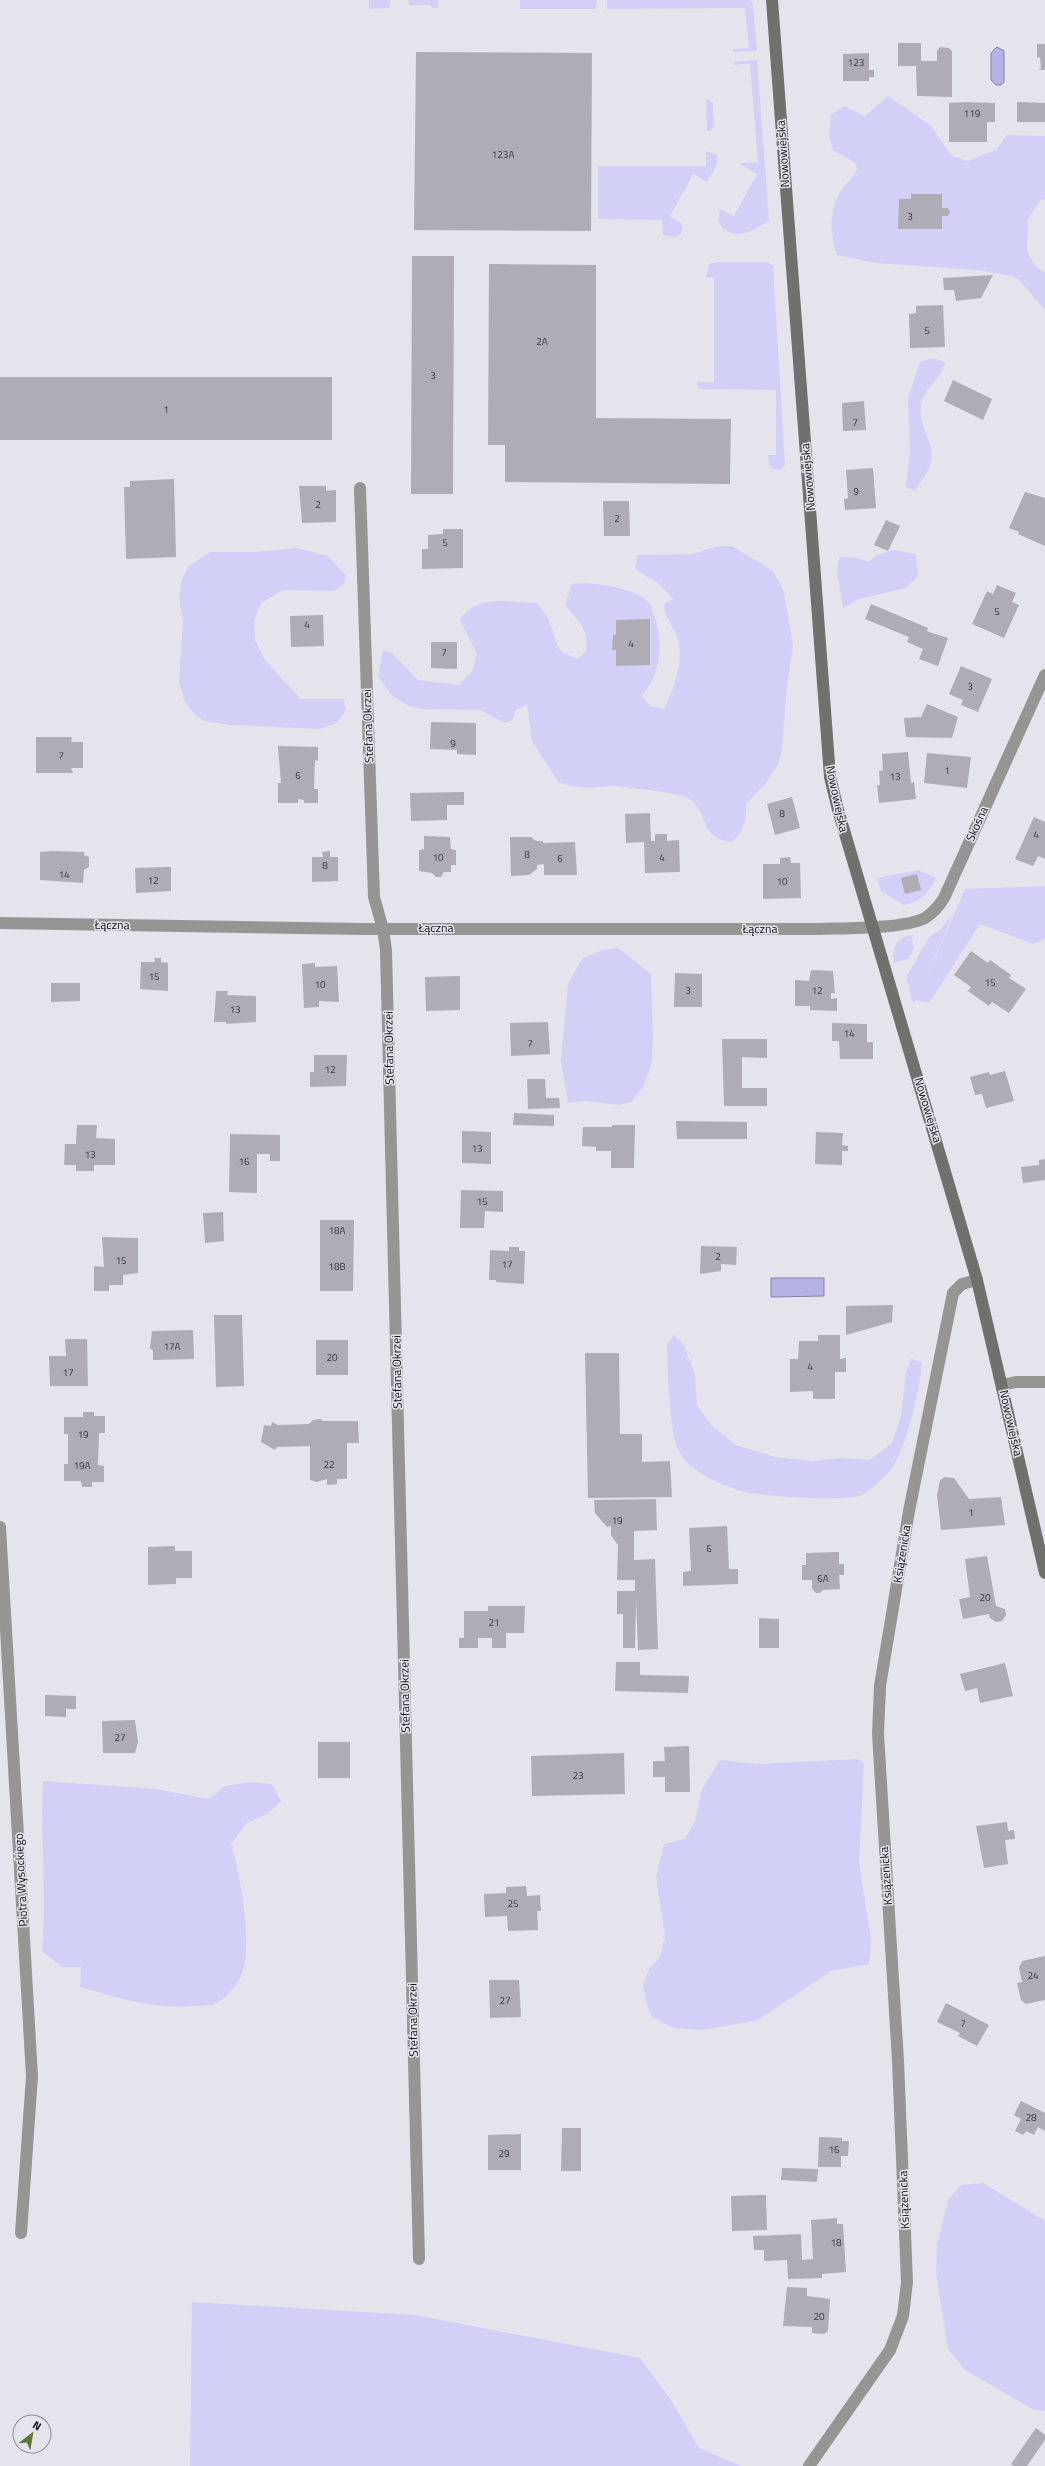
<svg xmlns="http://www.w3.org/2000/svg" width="1045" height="2466" font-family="'Titillium Web',sans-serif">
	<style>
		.green { fill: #d2d0f6 }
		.water { fill: #b6b2e7; stroke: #8481a7 }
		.building { fill: #aeadb6 }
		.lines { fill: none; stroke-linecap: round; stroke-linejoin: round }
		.street { stroke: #959693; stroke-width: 12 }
		.secondary { stroke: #6f716c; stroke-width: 12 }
		.labels { text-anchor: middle; stroke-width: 3; stroke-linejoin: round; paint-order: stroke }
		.number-label { font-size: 10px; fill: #38363c }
		.street-label { font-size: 12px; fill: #100f13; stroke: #e4e4ed }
	</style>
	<rect width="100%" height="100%" fill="#e4e4ed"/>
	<g class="green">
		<path d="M369,0H390L389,8L369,9Z"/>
		<path d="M409,0H438L439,8H432L431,5H409Z"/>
		<path d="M520,0H597L596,9H520Z"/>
		<path d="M607,0H750L753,4L757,51L733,52V49L749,48L745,8L607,9Z"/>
		<path d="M757,60L769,220C755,230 739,241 722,228L718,220L720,209L734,216L757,174L741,165V163L758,162L750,64L734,65V62Z"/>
		<path d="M888,96L930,125L952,156L968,161L996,150L1007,135L1045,136V199L1040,200L1028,220L1027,251L1035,266L1045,273V310L1020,281L1012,276L977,270L876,263L837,255C830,236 829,212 839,194C844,184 853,180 857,169L855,163L833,150L829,135L831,115L844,106L865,116Z"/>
		<path d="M706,99L713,103L714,127L710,131H707Z"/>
		<path d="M706,151L717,155C719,165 712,173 707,182L693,174L670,216L683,225L681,234L676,237L663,235L662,220L598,219V166H706Z"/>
		<path d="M717,262H768L773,266L785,466L780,470L773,469L769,465L768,455H776V390L701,389L698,387L697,382H714V278L706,277L709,264Z"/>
		<path d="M932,358L945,362C942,379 924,387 921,406C917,427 939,446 929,468C926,476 919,483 915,491L906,487L910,450L908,398L920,362Z"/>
		<path d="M718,546H732L773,571L784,592L793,646L787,685L782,749L778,764L766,783L746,804C747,819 744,831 732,842C698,839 710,812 688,798C681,793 625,787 613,786C602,786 590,789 579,787C572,787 566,784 559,783L532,741L527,704L516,710L512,720L505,723L480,710L424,709L409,706L392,696L378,676L383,650L392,653L418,680L459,685L472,671L477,654L460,620C476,594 509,602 537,603L548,618L558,647L562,652L577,659L586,651C589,629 579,622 565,605L572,584C588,581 640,588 650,604C652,607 653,614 655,618C664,647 660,672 642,696L650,706L664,709C673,692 683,664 679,644C677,628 665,622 664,604L673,599L658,583L635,569L638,555L693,554Z"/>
		<path d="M297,548L328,556L346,575L344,584L334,591L283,590L261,603L254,621L255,640L265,660L301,699H344L346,710L337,723L320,729L231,725L204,721L195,715L185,702L179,682L183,622L179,598L182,579L189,566L210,552H255Z"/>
		<path d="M894,550L916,554L918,576L906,588L859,599L843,608C842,590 833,572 840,557H854L869,562L877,555Z"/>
		<path d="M918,870L936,878C928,894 921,901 904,905L881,891L877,878Z"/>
		<path d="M1045,886V939L1033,944L980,924L929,1003L916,1000L913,1003L906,977L930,936L940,930L953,914L922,988L965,889Z"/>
		<path d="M911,935L914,949L908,959L894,963C892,948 895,939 911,935Z"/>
		<path d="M618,948L651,974L653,1042L651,1066L643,1087L631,1102L619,1105L586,1101L568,1103L561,1061L568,984L582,959L602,950Z"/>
		<path d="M674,1335L684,1345L695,1375L697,1405L712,1426L736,1445L775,1457L813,1461L840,1458L870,1460L892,1443L901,1416L906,1373L911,1359L922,1362C920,1388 909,1436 897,1459C891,1472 876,1486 864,1494C853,1503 756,1496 741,1491C722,1485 696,1474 683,1458C668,1440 668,1371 667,1345Z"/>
		<path d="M859,1759L864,1764L859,1861L871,1941L869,1964L831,1971L758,2020L703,2030L673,2028L652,2017L647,2006L643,1985L649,1969L660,1957L665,1937L656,1878L664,1844L685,1839L695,1821L702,1789L720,1760L756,1764Z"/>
		<path d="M43,1781L156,1789L209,1799L225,1786L252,1782L272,1784L281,1801L267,1814L247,1823L231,1844C240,1872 253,1945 242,1973C239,1984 225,2000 214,2004C209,2006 201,2006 196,2006C154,2010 119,1998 80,1987L81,1967H62L42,1951C47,1894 40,1838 43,1781Z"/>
		<path d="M983,2183L1045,2221V2411L1034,2410L965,2370L948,2349L936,2273L937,2244L948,2200L961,2185Z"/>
		<path d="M192,2302L415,2315L640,2358L671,2400L699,2448L741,2466H190Z"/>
	</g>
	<g class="water">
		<path d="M997,47L1004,51V82L1001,85H996L991,80V53Z"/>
		<path d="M771,1278H824V1296L771,1297Z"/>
	</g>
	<g class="building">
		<path d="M898,43H921V61H937V51L940,47L949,48L952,51V97L917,96L916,66H898Z"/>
		<path d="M1037,44H1045V70H1038L1041,69L1040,57L1037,58Z"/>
		<path d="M416,52L592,53L591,231L414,230Z"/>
		<path d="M869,53V70H874V77H869V81H843V54Z"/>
		<path d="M965,102L995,103V122H987V142H949V103Z"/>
		<path d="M1017,102L1045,103V122H1017Z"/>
		<path d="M911,194H942V208H948L950,213L948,216H942V229H898L899,199H911Z"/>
		<path d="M412,256H454L453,494H411Z"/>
		<path d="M489,264L596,265V418L731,419L730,484L505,482V445H488Z"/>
		<path d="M993,275L981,298L956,301L954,290H944L943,278Z"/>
		<path d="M943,305L945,347L910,348L909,314L916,313V306Z"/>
		<rect x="0" y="377" width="332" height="63"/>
		<path d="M953,380L992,399L983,420L944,401Z"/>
		<path d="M864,401L866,430L843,431L842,403Z"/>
		<path d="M873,468L876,508L845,510L844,499L848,498L846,470Z"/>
		<path d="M174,479L176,557L126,559L124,487H130V481Z"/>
		<path d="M299,486H326V491L336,490V522L302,523Z"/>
		<path d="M1025,492L1045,498V546L1018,534L1019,532L1009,528Z"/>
		<path d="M603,501H629L630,536H604Z"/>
		<path d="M886,520L900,526L888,551L874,545Z"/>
		<path d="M443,529H463V568L422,569V549H428V535L443,534Z"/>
		<path d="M997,585L1016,593L1012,602L1019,605L1004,638L972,624L987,591L993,594Z"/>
		<path d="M871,604L928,628L927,631L929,632L948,638L938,666L919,659L923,649L907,642L909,637L865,619Z"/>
		<path d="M323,615L324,646L291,647L290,616Z"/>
		<path d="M650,619V665L616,666V650H612L613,635H616V620Z"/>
		<path d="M431,642H457V669L431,668Z"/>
		<path d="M961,666L992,679L978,712L961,705L963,700L949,694Z"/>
		<path d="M927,704L958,717L952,738L906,737L904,718L921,717Z"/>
		<path d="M431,722L476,723V755L457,754V750L430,749Z"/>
		<path d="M36,737H72L71,742H83V768H71L73,773H36Z"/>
		<path d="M278,746L318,747V761L315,760L314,789H318V803H304V800L298,799V803H278V783H281Z"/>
		<path d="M908,752L911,783L914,782L916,799L879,803L877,785H880L879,771L883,770L882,754Z"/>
		<path d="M927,753L971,757L967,788L924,783Z"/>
		<path d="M464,792V805H447V820L411,821L410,793Z"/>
		<path d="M792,797L800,828L775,835L767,804Z"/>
		<path d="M650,813L651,841H655V834H667V841L679,840L680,872L645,873L644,842L626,843L625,814Z"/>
		<path d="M1034,817L1045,822V859L1038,856L1033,866L1015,859Z"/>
		<path d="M424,836L450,837L451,849L456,850V865H451V872H444L441,877H436L432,873L419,871V850L424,849Z"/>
		<path d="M510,837H531L536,841H543V843L575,842L577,875H544V864L537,865V869L529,875L511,876Z"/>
		<path d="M51,851L84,852V855L89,857V867L84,870L83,883L40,880V852Z"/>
		<path d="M330,851V857H338V881L312,882V857H323L322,852Z"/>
		<path d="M790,857L791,863H800L801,898L763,899V864H780V858Z"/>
		<path d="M165,867H171V891L136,893L135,868Z"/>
		<path d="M917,874L921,890L905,894L901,878Z"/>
		<path d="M971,951L988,963L990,960L1011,975L1009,978L1026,989L1009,1013L992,1002L989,1006L968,991L971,987L954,975Z"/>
		<path d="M154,958H161V962L168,963V991L140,989L141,962H155Z"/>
		<path d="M315,963V967L337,966L339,1002L319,1001V1007L304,1008L302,964Z"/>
		<path d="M811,970L833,971L835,993H831V999L837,998V1011L810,1010V1006H795V980L809,981Z"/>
		<path d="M675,973L702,974V1007H674Z"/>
		<path d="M460,976V1010L426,1011L425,977Z"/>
		<path d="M51,983H80V1001L51,1002Z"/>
		<path d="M216,991H228L227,995L256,996V1022L226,1024V1022H214Z"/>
		<path d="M548,1022L550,1054L511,1056L510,1023Z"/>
		<path d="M832,1023L867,1024V1042H873V1059H840L839,1041H832Z"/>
		<path d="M722,1039H767V1058L742,1057V1088H767V1106H724Z"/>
		<path d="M314,1055H347L346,1086L310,1087V1072H314Z"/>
		<path d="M1005,1071L1014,1101L986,1108L982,1094L975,1095L970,1077L989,1072L990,1075Z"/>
		<path d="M527,1079H545L546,1098H559L560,1108L528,1109Z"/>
		<path d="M514,1113L554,1115V1126L513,1125Z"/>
		<path d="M676,1121L747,1122V1139H677Z"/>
		<path d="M77,1125H97L96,1138L115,1139V1165H94V1171H76V1165H64L65,1144H76Z"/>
		<path d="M612,1125H635L634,1168H611V1151H596V1147L582,1146L583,1127H612Z"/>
		<path d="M462,1131L491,1132V1164L462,1163Z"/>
		<path d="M816,1132L843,1133L842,1145L848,1146V1151H842V1165L815,1164Z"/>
		<path d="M230,1134L280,1135V1161H270V1154H257V1193L229,1192Z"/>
		<path d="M1045,1159V1180L1023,1183L1021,1167L1039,1165V1160Z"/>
		<path d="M461,1190L503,1191V1212L485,1211L484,1228H460Z"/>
		<path d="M223,1212L224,1241L205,1243L203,1213Z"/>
		<path d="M320,1220H354L353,1291H320Z"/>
		<path d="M102,1237L138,1238V1273L123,1275V1285H109V1291H94V1266L104,1267Z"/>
		<path d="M701,1246L737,1247L736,1265L721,1264V1271L700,1274Z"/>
		<path d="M509,1247H519V1251H525L524,1284L496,1282V1280H489L490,1250L509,1251Z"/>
		<path d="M893,1305L892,1322L846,1335V1306Z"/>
		<path d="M214,1315H242L244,1386L216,1387Z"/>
		<path d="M193,1330L194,1359L153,1360V1351L150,1348L152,1331Z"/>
		<path d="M818,1335H840V1359L846,1358V1372H835V1399H813V1391L790,1392V1359H798L799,1341H818Z"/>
		<path d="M65,1339H87L88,1386H50L49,1356H66Z"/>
		<rect x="316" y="1340" width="32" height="35"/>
		<path d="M585,1353H619L620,1434H642V1462L670,1461L672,1497L588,1498Z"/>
		<path d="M83,1412H94V1416H105V1433H99L98,1465L104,1466V1482H92V1487H82L81,1481H64V1464H68V1434H64V1417H83Z"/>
		<path d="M320,1419L323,1421H358L359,1443H347V1479H337V1484L327,1485V1479L317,1482L310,1480V1446L277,1447L275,1450L261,1442L264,1425L271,1426L272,1422L278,1425L309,1424L313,1420Z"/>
		<path d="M945,1477L954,1478L969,1499L1001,1497L1005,1525L941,1530L937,1495L940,1480Z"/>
		<path d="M656,1499L657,1530L634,1531V1560L655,1559L658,1649L638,1650L636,1599L635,1648H623V1614H617V1591H635V1580H617L618,1545L611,1535V1526L607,1527L595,1513L594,1500Z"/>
		<path d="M727,1526L729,1569H738V1584L683,1586V1572L691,1571L689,1528Z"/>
		<path d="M175,1546V1551H192V1578H176V1584L148,1585V1547Z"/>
		<path d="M839,1552V1564H844V1575H839L840,1589L823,1590L820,1593H816L812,1589V1580H802V1565H806V1553Z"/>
		<path d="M987,1556L996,1606L1005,1609L1006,1615L1002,1621L996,1622L990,1618L989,1614L963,1619L959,1599L970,1597L965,1559Z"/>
		<path d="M488,1606H525L524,1633H506V1648H492V1638H478V1648H459V1638H464V1611H488Z"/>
		<path d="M759,1618L779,1619V1648H759Z"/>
		<path d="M616,1662H640V1675L689,1676L688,1693L615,1691Z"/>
		<path d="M1005,1663L1013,1696L980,1703L977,1688L965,1691L960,1674Z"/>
		<path d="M45,1695L76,1696V1709H66V1717L45,1716Z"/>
		<path d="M135,1720L138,1742L135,1753H103L102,1721Z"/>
		<rect x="318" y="1742" width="32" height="36"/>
		<path d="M689,1746L690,1792H665V1777H653V1761H665L664,1747Z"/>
		<path d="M624,1753L625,1794L532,1796L531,1756Z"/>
		<path d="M1007,1822L1008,1831L1014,1830L1015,1839L1005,1840L1008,1864L984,1868L976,1826Z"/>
		<path d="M526,1886L527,1896L540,1895L541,1911H537L538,1930L508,1931L507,1916L485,1917L484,1894L506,1893V1887Z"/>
		<path d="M1045,1956V2000L1026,2004L1021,2000L1017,1983L1022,1982L1019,1968L1022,1961Z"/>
		<path d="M489,1980H519L521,2017L490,2018Z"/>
		<path d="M946,2003L989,2025L977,2046L958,2036L960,2033L937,2022Z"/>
		<path d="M1021,2101L1045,2113V2131L1038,2127L1034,2135L1026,2131L1023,2135L1015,2131L1021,2119L1014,2115Z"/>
		<path d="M562,2128H581V2171H561Z"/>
		<path d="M521,2134V2170H488V2135Z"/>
		<path d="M819,2137L842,2138V2141H849L848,2156H841V2167H818Z"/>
		<path d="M782,2168L818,2169L817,2182L781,2180Z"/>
		<path d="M766,2195L767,2230L732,2231L731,2196Z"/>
		<path d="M837,2218V2224H843L846,2272L822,2274V2278L788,2279L787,2260L764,2261V2250H754L753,2236L801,2234L802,2260L813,2259L811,2220Z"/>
		<path d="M787,2287L807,2288V2296L830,2299L828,2331L824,2334L812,2333V2327L783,2326Z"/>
		<path d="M1036,2428L1045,2435V2440L1027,2466H1014L1011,2464Z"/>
	</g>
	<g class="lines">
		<g class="street">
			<path d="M360,488L374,897L383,929L386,950L419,2259"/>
			<path d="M0,923L363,929H819C844,928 904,929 925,918C933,913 939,906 944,898L1045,675"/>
			<path d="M1002,1385L1016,1382H1045"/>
			<path d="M0,1527L32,2076L21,2233"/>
			<path d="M809,2466L890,2350L903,2316L907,2282L898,2061L878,1734L880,1686L909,1511L953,1293L962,1284L977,1280"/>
		</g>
		<path class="secondary" d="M772,0L830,777L838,810L977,1280L1045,1573"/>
	</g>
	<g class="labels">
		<g class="number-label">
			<text x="856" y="66">123</text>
			<text x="972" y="117">119</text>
			<text x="503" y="158">123A</text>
			<text x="910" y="220">3</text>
			<text x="927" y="334">5</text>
			<text x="542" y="345">2A</text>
			<text x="433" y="379">3</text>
			<text x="166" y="413">1</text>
			<text x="855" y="426">7</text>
			<text x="856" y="495">9</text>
			<text x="318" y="508">2</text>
			<text x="617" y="522">2</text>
			<text x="445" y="546">5</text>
			<text x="997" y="615">5</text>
			<text x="307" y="628">4</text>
			<text x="631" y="647">4</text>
			<text x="444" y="656">7</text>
			<text x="970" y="690">3</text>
			<text x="453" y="747">9</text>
			<text x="61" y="759">7</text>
			<text x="947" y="774">1</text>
			<text x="298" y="779">6</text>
			<text x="895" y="780">13</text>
			<text x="782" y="817">8</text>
			<text x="1036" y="838">4</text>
			<text x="527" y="858">8</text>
			<text x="438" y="861">10</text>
			<text x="662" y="861">4</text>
			<text x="560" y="862">6</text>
			<text x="325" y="869">8</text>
			<text x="64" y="878">14</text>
			<text x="153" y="884">12</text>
			<text x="782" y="885">10</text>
			<text x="154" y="980">15</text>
			<text x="990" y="986">15</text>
			<text x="320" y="988">10</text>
			<text x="688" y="994">3</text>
			<text x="817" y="994">12</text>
			<text x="235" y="1013">13</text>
			<text x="849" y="1037">14</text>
			<text x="530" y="1047">7</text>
			<text x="330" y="1073">12</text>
			<text x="477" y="1152">13</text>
			<text x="90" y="1158">13</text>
			<text x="244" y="1165">16</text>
			<text x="482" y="1205">15</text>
			<text x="337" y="1234">18A</text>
			<text x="718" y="1260">2</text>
			<text x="121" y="1264">15</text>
			<text x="507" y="1268">17</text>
			<text x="337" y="1270">18B</text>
			<text x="172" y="1350">17A</text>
			<text x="332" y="1361">20</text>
			<text x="810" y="1370">4</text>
			<text x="68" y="1376">17</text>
			<text x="83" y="1438">19</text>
			<text x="329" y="1468">22</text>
			<text x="82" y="1469">19A</text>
			<text x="971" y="1516">1</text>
			<text x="617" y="1524">19</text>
			<text x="709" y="1552">6</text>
			<text x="823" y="1582">6A</text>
			<text x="985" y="1601">20</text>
			<text x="494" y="1626">21</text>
			<text x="120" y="1741">27</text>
			<text x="578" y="1779">23</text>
			<text x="513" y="1907">25</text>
			<text x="1033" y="1979">24</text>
			<text x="505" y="2004">27</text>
			<text x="963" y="2027">7</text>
			<text x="1031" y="2121">28</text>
			<text x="834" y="2153">16</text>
			<text x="504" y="2157">29</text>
			<text x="836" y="2246">18</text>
			<text x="819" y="2320">20</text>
		</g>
		<g class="street-label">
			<text transform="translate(783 154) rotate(-94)" y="4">Nowowiejska</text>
			<text transform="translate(808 477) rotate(-95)" y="4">Nowowiejska</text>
			<text transform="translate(368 726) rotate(-92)" y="4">Stefana Okrzei</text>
			<text transform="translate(837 799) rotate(78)" y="4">Nowowiejska</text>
			<text transform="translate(977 824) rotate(-66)" y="4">Skośna</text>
			<text transform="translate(112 925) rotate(1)" y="4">Łączna</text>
			<text x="436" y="932">Łączna</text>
			<text x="760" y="933">Łączna</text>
			<text transform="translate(389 1048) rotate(-91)" y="4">Stefana Okrzei</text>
			<text transform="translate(928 1110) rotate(73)" y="4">Nowowiejska</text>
			<text transform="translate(397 1372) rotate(-91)" y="4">Stefana Okrzei</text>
			<text transform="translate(1011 1423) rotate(77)" y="4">Nowowiejska</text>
			<text transform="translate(902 1554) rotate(-81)" y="4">Książenicka</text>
			<text transform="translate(405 1696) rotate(-91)" y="4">Stefana Okrzei</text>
			<text transform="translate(886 1876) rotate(-94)" y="4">Książenicka</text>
			<text transform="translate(21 1880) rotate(-93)" y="4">Piotra Wysockiego</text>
			<text transform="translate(413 2020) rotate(-91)" y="4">Stefana Okrzei</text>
			<text transform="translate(904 2200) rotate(-92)" y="4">Książenicka</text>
		</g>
	</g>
	<g transform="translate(32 2434) rotate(31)"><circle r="19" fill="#e4e4ed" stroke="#8f8f96"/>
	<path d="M0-3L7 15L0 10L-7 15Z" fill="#5d782b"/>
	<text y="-6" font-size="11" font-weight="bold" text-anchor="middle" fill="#100f13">N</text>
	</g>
</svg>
